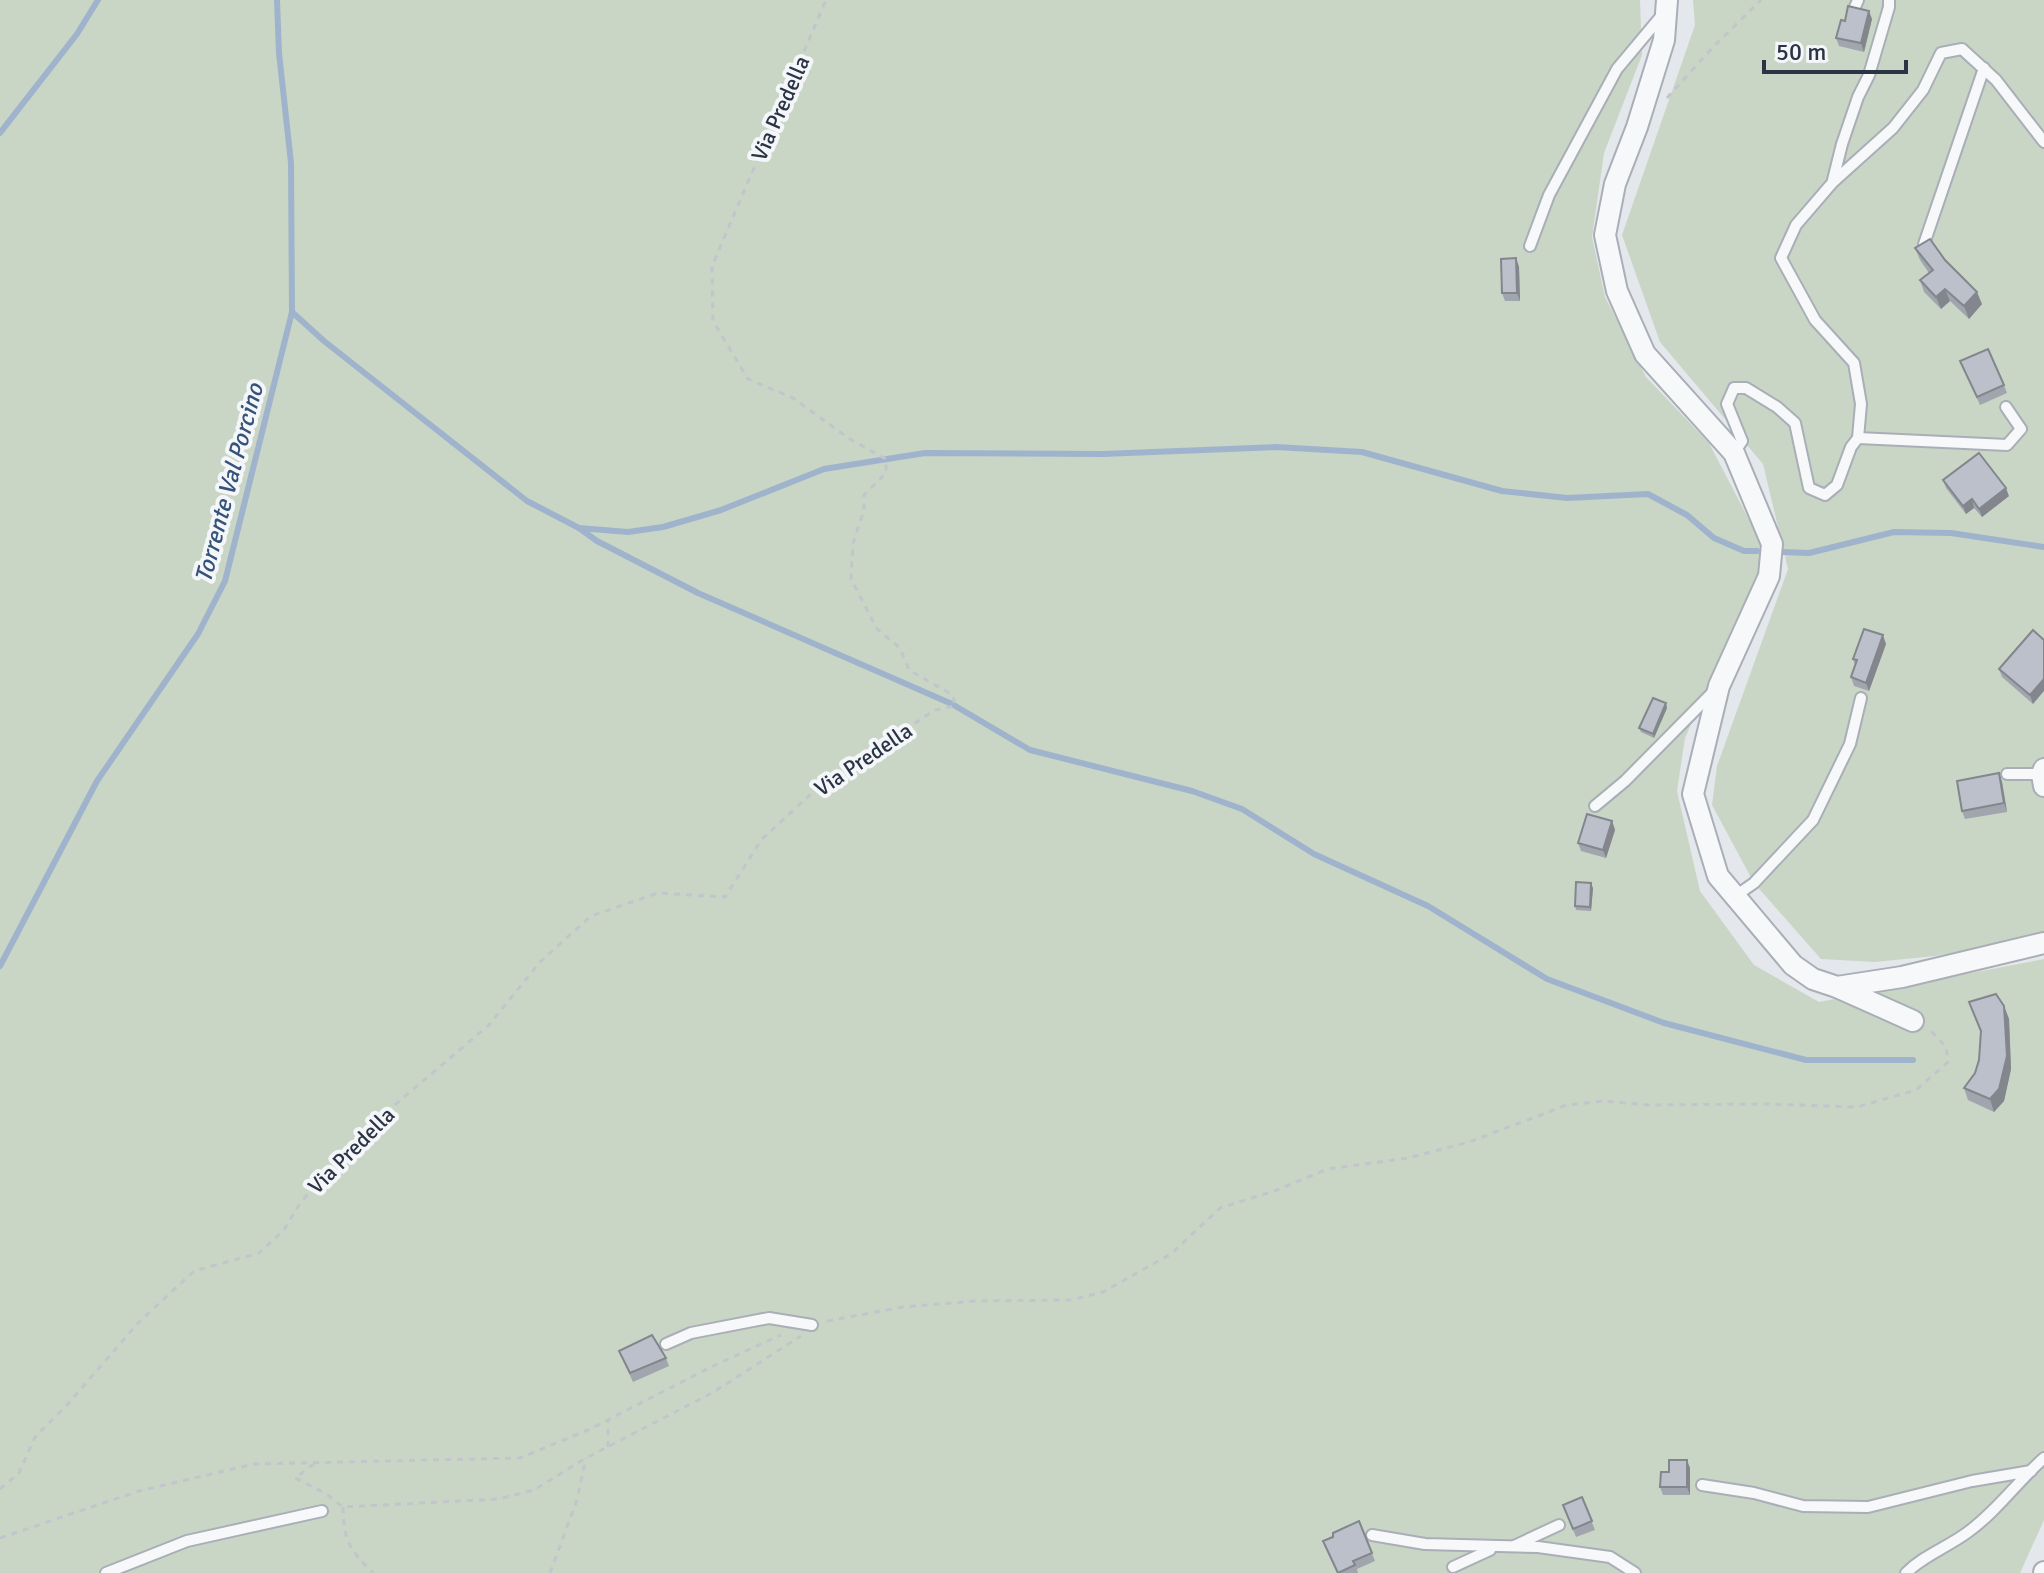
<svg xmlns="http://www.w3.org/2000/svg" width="2044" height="1573" font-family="Signika,sans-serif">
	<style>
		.green { fill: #c9d6c5 }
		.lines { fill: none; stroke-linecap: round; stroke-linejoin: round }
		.stream { stroke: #9fb4cc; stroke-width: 6 }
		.service-casing { stroke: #a9aeb7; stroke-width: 14 }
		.minor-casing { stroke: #a9aeb7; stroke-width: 24 }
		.path { stroke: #c2c5cb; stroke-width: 3; stroke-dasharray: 6 6; stroke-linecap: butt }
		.service { stroke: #f7f8fa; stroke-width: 10 }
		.minor { stroke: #f7f8fa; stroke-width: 20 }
		.wall { fill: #a1a5ae }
		.shaded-wall { fill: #83868d }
		.building { fill: #bbc0ca; stroke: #83868d; stroke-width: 2 }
		.labels { text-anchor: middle; stroke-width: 8; stroke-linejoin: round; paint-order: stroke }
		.street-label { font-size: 22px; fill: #2b3445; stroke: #f4f6f9 }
		.water-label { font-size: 24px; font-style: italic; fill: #34527a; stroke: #f4f6f9 }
	</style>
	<rect width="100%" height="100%" fill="#e4e7ec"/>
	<g class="green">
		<path d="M0,0H1640L1642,55L1604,153L1592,237L1605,297L1646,377L1709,443L1760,541L1759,570L1685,738L1677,791L1700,891L1754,965L1819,1002L2044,959V1520L2020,1573H0Z"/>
		<path d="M1693,0H2044V937L1935,956L1875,962L1821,959L1754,883L1712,805L1717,766L1788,569L1763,464L1660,342L1622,235L1695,25Z"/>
	</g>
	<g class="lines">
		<g class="stream">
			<path d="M0,133L77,34L98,0"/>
			<path d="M292,312L324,341L527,501L579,528L597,541L698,593L952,704L1030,750L1192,791L1242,809L1314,854L1428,906L1547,979L1664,1023L1806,1060H1913"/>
			<path d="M579,528L628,532L663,527L721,510L824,469L925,453L1103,454L1276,447L1362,452L1502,491L1567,498L1648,494L1687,515L1714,538L1744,551H1757"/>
			<path d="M1783,552L1809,553L1894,532L1951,533L2044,547"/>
			<path d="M0,966L97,781L198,634L225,581L292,312L291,163L279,53L277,0"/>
		</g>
		<defs>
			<g id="service">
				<path d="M1855,7L1858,0"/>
				<path d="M1833,180L1842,144L1858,97L1869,75L1889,7V0"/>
				<path d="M1924,244L1984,68"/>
				<path d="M1530,246L1549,195L1617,69L1663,14"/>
				<path d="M1858,438L2007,445L2021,429L2006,407"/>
				<path d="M1734,453L1742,441L1727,404L1734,388H1746L1777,407L1795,423L1809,488L1825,495L1837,485L1851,447L1858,438L1861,404L1854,363L1815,320L1781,258L1796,225L1833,182L1893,128L1923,90L1941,53L1962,49L1996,80L2044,142"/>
				<path d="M2007,774H2042"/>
				<path d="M1595,806L1625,781L1714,691"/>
				<path d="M1734,897L1754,883L1813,820L1850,744L1861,698"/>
				<path d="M666,1344L691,1333L769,1318L812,1325"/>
				<path d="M1702,1485L1754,1493L1803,1506L1868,1507L1972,1481L2031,1471"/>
				<path d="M1372,1535L1425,1544L1538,1547L1610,1557L1635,1573"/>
				<path d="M1514,1546L1559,1525"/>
				<path d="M1453,1567L1490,1550"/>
				<path d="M106,1573L187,1541L322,1511"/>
				<path d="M1906,1573C1924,1555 1948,1547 1968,1532C1997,1511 2018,1481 2044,1458"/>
			</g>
			<g id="minor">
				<path d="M1667,0L1664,40L1637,127L1615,184L1605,235L1617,291L1645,354L1734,453L1772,544L1769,576L1719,686L1693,794L1718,876L1793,965L1813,979L1837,987L1902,977L2044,943"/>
				<path d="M2044,769L2042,774L2044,786"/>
				<path d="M1837,987L1913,1021"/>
				<path d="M2044,1573V1572"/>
			</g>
		</defs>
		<use href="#service" class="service-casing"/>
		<use href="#minor" class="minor-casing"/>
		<g class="path">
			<path d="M1667,98L1713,47L1761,0"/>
			<path d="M827,1321L903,1307L975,1301L1071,1300L1103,1292L1171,1254L1220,1208L1274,1191L1328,1169L1408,1158L1469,1142L1567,1105L1604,1101L1648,1105L1769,1104L1857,1107L1916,1090L1948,1062L1946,1047L1930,1030"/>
			<path d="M608,1447V1419"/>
			<path d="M314,1464L295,1478L325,1493L343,1507L499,1499L534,1490L586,1458L712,1393L801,1336"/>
			<path d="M0,1489L19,1473L35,1437L66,1406L139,1322L194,1271L259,1253L283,1231L301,1202L358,1136L489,1025L540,962L591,916L658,893L725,897L762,839L824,782L935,710L955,706L953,695L909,670L900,648L877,629L851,579L853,543L864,510V495L886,473V459L850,439L793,398L748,379L713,321L712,266L826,0"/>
			<path d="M343,1507C344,1541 349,1549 373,1573"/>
			<path d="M0,1538L139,1491L254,1464L520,1458L588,1430L713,1366L781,1335"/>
			<path d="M550,1573L577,1500L586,1458"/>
		</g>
		<use href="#service" class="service"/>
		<use href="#minor" class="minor"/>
	</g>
	<g class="wall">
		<path d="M1872,19L1864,52L1839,46L1836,38L1845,21Z"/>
		<path d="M1915,248L1945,260L1982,304L1969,319L1950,301L1941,309L1924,292L1920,280L1929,273L1920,260Z"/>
		<path d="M1516,258L1519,267L1520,301H1505L1502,293Z"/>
		<path d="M1960,361L2004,385L2007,393L1980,405Z"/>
		<path d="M1943,480L2009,496L1982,517L1974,508L1966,514L1946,488Z"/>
		<path d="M2033,630V704L2002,677L1999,669Z"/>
		<path d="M1886,644L1869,691L1854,686L1851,677L1855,665L1853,659Z"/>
		<path d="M1667,708L1654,738L1641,732L1639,728Z"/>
		<path d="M1999,773L2002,782L2007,812L1965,819L1962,811Z"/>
		<path d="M1612,821L1615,830L1606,858L1581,851L1578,843Z"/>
		<path d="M1593,888L1591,911L1576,910L1575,906Z"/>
		<path d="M1969,1002L2004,1006L2009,1019L2011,1069L2004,1101L1994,1112L1968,1100L1964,1088L1975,1073L1979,1060L1981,1032Z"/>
		<path d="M619,1351L666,1358L669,1366L633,1382Z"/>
		<path d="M1690,1468V1495H1663L1660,1487L1669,1472Z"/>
		<path d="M1582,1497L1595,1530L1576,1537L1563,1505Z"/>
		<path d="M1359,1521L1375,1561L1357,1569L1358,1573H1337L1323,1541Z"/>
	</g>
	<g class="shaded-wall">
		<path d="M1869,11L1872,19L1864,52L1861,43Z"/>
		<path d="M1516,258L1519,267L1520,301L1517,293Z"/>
		<path d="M1945,289L1950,301L1941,309L1936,297Z"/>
		<path d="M1977,292L1982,304L1969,319L1964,306Z"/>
		<path d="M2006,488L2009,496L1982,517L1979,509Z"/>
		<path d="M1972,499L1974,508L1966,514L1963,506Z"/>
		<path d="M1883,635L1886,644L1869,691L1866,683Z"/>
		<path d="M2044,679V691L2033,704L2030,695Z"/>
		<path d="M1666,703L1667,708L1654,738L1653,734Z"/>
		<path d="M1999,773L2002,782L2007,812L2004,803Z"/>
		<path d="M1612,821L1615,830L1606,858L1603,850Z"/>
		<path d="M1591,883L1593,888L1591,911L1590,907Z"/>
		<path d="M2004,1006L2009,1019L2011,1069L2004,1101L1994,1112L1990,1099Z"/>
		<path d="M1687,1460L1690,1468V1495L1687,1487Z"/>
	</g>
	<g class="building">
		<path d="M1848,6L1869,11L1861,43L1836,38L1841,20L1845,21Z"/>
		<path d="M1930,239L1945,260L1977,292L1964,306L1945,289L1936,297L1920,280L1933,270L1915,248Z"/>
		<path d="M1516,258L1517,293H1502L1501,259Z"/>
		<path d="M1988,349L2004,385L1977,397L1960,361Z"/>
		<path d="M1979,453L2006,488L1979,509L1972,499L1963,506L1943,480Z"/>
		<path d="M1864,629L1883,635L1866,683L1851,677L1857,660L1853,659Z"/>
		<path d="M2033,630L2044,640V679L2030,695L1999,669Z"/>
		<path d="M1653,698L1666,703L1653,734L1639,728Z"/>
		<path d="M1999,773L2004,803L1962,811L1957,781Z"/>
		<path d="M1587,814L1612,821L1603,850L1578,843Z"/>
		<path d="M1576,882L1591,883L1590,907L1575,906Z"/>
		<path d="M1996,994L2004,1006L2007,1056L1999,1089L1990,1099L1964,1088L1975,1073L1979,1060L1981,1031L1969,1002Z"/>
		<path d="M652,1335L666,1358L630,1373L619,1351Z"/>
		<path d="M1669,1460H1687V1487H1660L1661,1472H1669Z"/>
		<path d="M1582,1497L1592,1521L1573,1529L1563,1505Z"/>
		<path d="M1359,1521L1372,1553L1353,1561L1355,1565L1338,1573L1323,1541L1333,1537V1533Z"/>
	</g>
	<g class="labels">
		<g class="street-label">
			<text transform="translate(780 108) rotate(-66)" y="8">Via Predella</text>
			<text transform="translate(863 759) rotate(-34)" y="8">Via Predella</text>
			<text transform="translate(351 1150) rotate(-45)" y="8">Via Predella</text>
		</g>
		<g class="water-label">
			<text transform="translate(229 483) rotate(-75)" y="8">Torrente Val Porcino</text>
		</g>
	</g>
	<path d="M1764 60v12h142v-12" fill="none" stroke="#2b3445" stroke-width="4"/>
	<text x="1776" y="60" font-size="24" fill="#2b3445" stroke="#f4f6f9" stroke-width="6" paint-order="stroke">50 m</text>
</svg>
